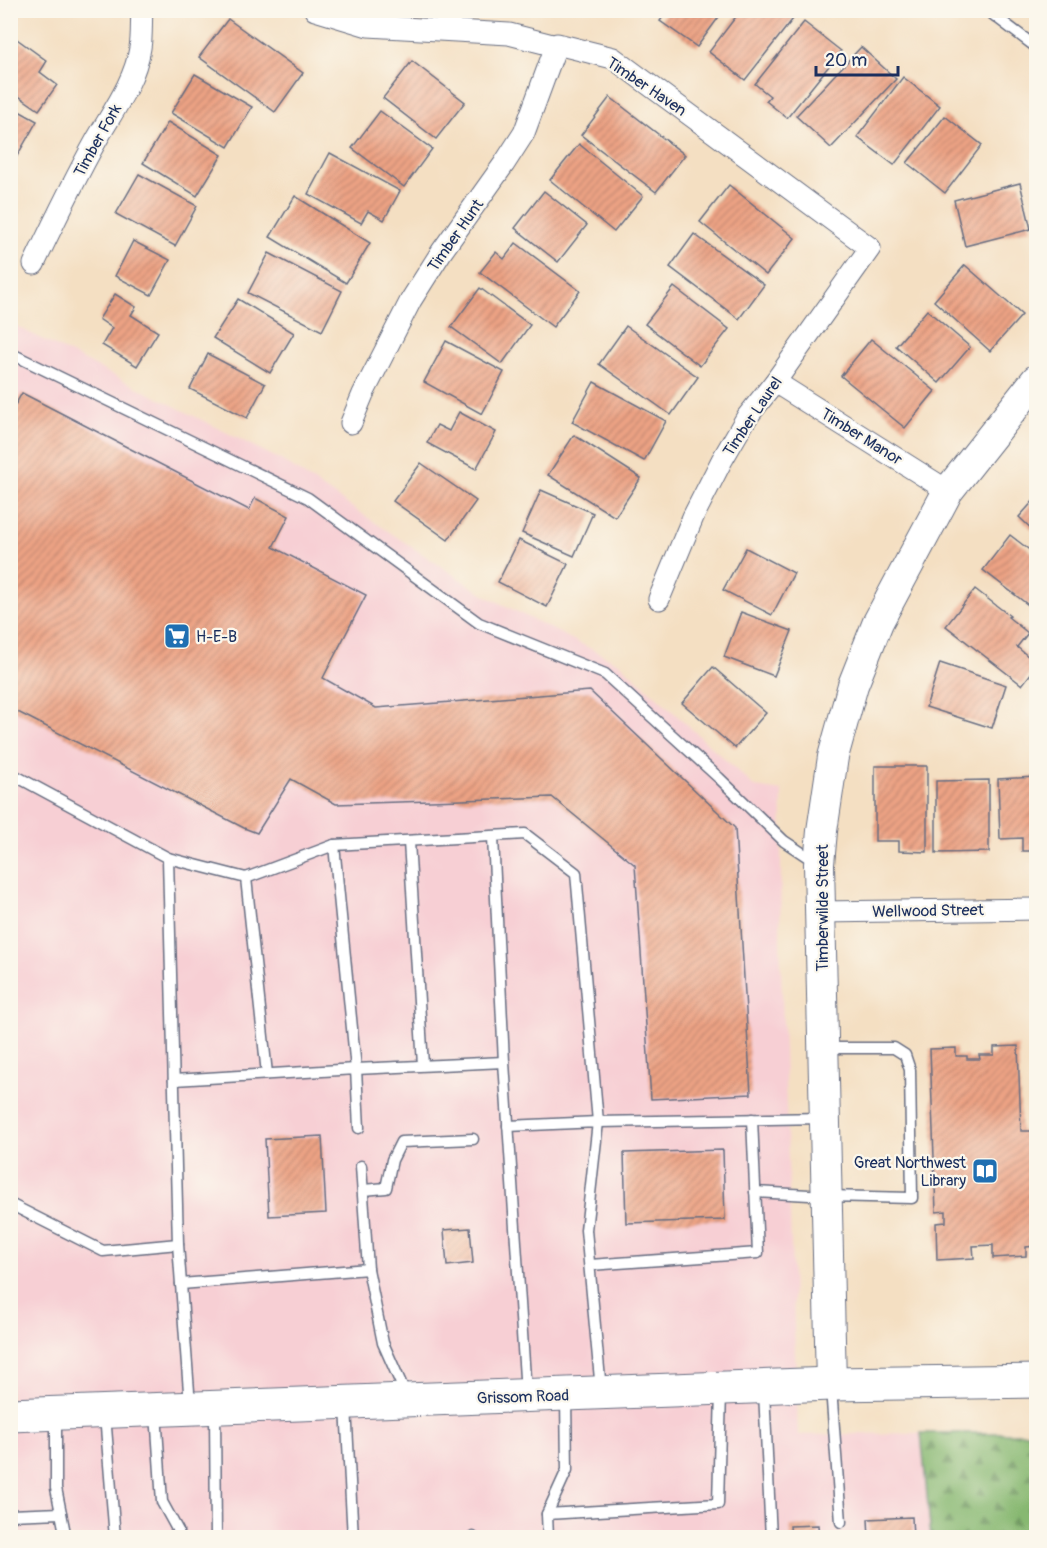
<svg xmlns="http://www.w3.org/2000/svg" width="1047" height="1548" font-family="Pangolin,sans-serif">
	<style>
		.built { fill: #f7cfd4 }
		.forest { fill: url(#forest-firs); stroke: #517468; stroke-width: 1.5 }
		.building { fill: url(#building-hatch) }
		.lines { fill: none; stroke-linecap: round; stroke-linejoin: round }
		.lane-casing { stroke: #676d81; stroke-width: 13 }
		.street-casing { stroke: #676d81; stroke-width: 23 }
		.secondary-casing { stroke: #676d81; stroke-width: 32 }
		.primary-casing { stroke: #676d81; stroke-width: 35 }
		.lane { stroke: #fff; stroke-width: 10 }
		.street { stroke: #fff; stroke-width: 21 }
		.secondary { stroke: #fff; stroke-width: 30 }
		.primary { stroke: #fff; stroke-width: 33 }
		.labels { text-anchor: middle; stroke-width: 4.5; stroke-linejoin: round; paint-order: stroke }
		.street-label { font-size: 16px; fill: #1b2f5e; stroke: #fbf7ec }
		.poi-label { font-size: 16px; fill: #1b2f5e; stroke: #fbf7ec; text-anchor: start }
	</style>
	<defs>
		<pattern id="forest-firs" width="22" height="20" patternUnits="userSpaceOnUse" patternTransform="scale(1.5)"><rect width="22" height="20" fill="#87b871"/><path d="M5 1l3.5 6h-7zM16 11l3.5 6h-7z" fill="#6e9660"/></pattern>
		<pattern id="building-hatch" width="6" height="6" patternUnits="userSpaceOnUse" patternTransform="scale(1.5)"><rect width="6" height="6" fill="#eda384"/><path d="M-1 1l2-2M0 6l6-6M5 7l2-2" fill="none" stroke="#bf856f"/></pattern>
	</defs>
	<rect width="100%" height="100%" fill="#fbf7ec"/>
	<filter id="ink" filterUnits="userSpaceOnUse"><feTurbulence type="fractalNoise" baseFrequency=".0167" numOctaves="2"/><feDisplacementMap in="SourceGraphic" scale="12" xChannelSelector="R" yChannelSelector="G"/><feConvolveMatrix kernelMatrix="1 2 1 2 8 2 1 2 1" color-interpolation-filters="sRGB"/></filter>
	<filter id="wash" filterUnits="userSpaceOnUse"><feTurbulence type="fractalNoise" baseFrequency=".008" numOctaves="4" result="noise"/><feDisplacementMap in="SourceGraphic" scale="24" xChannelSelector="R" yChannelSelector="G"/><feGaussianBlur stdDeviation="1.35" result="paint"/><feColorMatrix in="noise" values="0 0 0 0 0 0 0 0 0 0 0 0 0 0 0 0 0 1.4 0 .05"/><feComposite in="paint" operator="in"/></filter>
	<g filter="url(#wash)">
		<rect width="100%" height="100%" fill="#f4dfc2"/>
		<path class="built" d="M10,323L281,460L484,595L621,664L755,787L782,791L780,939L798,1435L921,1433L943,1537H11Z"/>
		<path class="forest" d="M921,1433H1036V1537H931Z"/>
		<g id="blocks">
			<g class="building">
				<path d="M668,10H724L697,47L660,21Z"/>
				<path d="M741,10H800L745,80L709,52Z"/>
				<path d="M228,19L303,73L275,112L199,57Z"/>
				<path d="M804,22L841,51L787,118L766,101L770,96L755,84Z"/>
				<path d="M10,34L47,61L40,72L57,85L39,110L10,90Z"/>
				<path d="M861,47L896,79L831,148L796,116Z"/>
				<path d="M412,61L465,102L436,139L383,98Z"/>
				<path d="M195,74L252,107L228,147L171,113Z"/>
				<path d="M903,77L940,106L894,165L857,137Z"/>
				<path d="M610,97L685,155L656,192L581,135Z"/>
				<path d="M10,106L37,121L17,156L10,152Z"/>
				<path d="M380,111L432,149L404,187L352,148Z"/>
				<path d="M945,116L982,145L945,193L907,163Z"/>
				<path d="M168,122L222,155L197,196L143,163Z"/>
				<path d="M579,144L643,196L614,232L550,180Z"/>
				<path d="M330,153L400,191L384,220L368,211L361,223L308,194Z"/>
				<path d="M139,174L197,206L175,246L116,214Z"/>
				<path d="M1020,183L1031,229L965,246L954,200Z"/>
				<path d="M729,185L795,238L766,275L700,222Z"/>
				<path d="M544,191L587,225L558,262L515,228Z"/>
				<path d="M295,196L370,243L346,283L270,237Z"/>
				<path d="M694,234L764,285L739,319L670,267Z"/>
				<path d="M133,241L170,260L151,295L115,276Z"/>
				<path d="M516,243L580,291L553,327L480,272L496,252L504,259Z"/>
				<path d="M269,253L342,291L322,331L248,293Z"/>
				<path d="M965,265L1022,315L990,351L934,301Z"/>
				<path d="M674,287L729,329L700,366L645,324Z"/>
				<path d="M480,288L530,325L502,364L451,327Z"/>
				<path d="M115,294L136,307L131,315L158,332L137,366L102,345L112,328L99,319Z"/>
				<path d="M238,299L294,333L270,373L213,338Z"/>
				<path d="M927,310L970,347L939,383L896,346Z"/>
				<path d="M626,326L698,377L671,415L599,364Z"/>
				<path d="M871,339L935,391L905,428L841,376Z"/>
				<path d="M446,341L504,372L482,414L424,382Z"/>
				<path d="M208,354L265,384L247,418L190,389Z"/>
				<path d="M594,382L666,421L644,461L572,422Z"/>
				<path d="M22,393L249,510L255,498L289,516L273,547L366,595L323,678L376,708L590,691L735,828L751,1094L651,1099L635,865L552,797L336,804L291,779L257,833L244,828L10,708V414Z"/>
				<path d="M459,412L496,432L476,469L427,443L437,425L449,431Z"/>
				<path d="M574,435L641,478L615,517L548,475Z"/>
				<path d="M421,463L476,501L448,540L393,501Z"/>
				<path d="M541,490L593,513L574,556L522,533Z"/>
				<path d="M1036,498V533L1019,517Z"/>
				<path d="M1010,535L1036,555V611L983,570Z"/>
				<path d="M519,540L568,564L547,607L498,582Z"/>
				<path d="M746,548L794,573L772,615L723,590Z"/>
				<path d="M975,589L1010,616L1008,617L1028,633L1017,647L1036,663V667L1022,685L946,626Z"/>
				<path d="M741,612L792,631L774,676L724,657Z"/>
				<path d="M940,663L1006,685L992,728L926,707Z"/>
				<path d="M713,667L766,713L735,748L682,703Z"/>
				<path d="M875,766H927V852L899,851V841H875Z"/>
				<path d="M1036,777V851H1022V838L1000,839L998,779Z"/>
				<path d="M989,780V852L936,853V781Z"/>
				<path d="M1018,1046L1021,1131H1036V1246L1026,1247V1256L993,1258V1245L973,1246L974,1258L937,1260L936,1223L946,1222V1211L936,1212L930,1049L956,1048V1056H967V1059H980L979,1055H994V1047Z"/>
				<path d="M322,1136L326,1213L269,1216L265,1139Z"/>
				<path d="M723,1150L725,1220L626,1223L624,1153Z"/>
				<path d="M470,1228L473,1263L447,1266L444,1230Z"/>
				<path d="M912,1517L913,1538H869L868,1519Z"/>
				<path d="M818,1525L819,1538H791L790,1526Z"/>
			</g>
		</g>
	</g>
	<g filter="url(#ink)">
		<use href="#blocks" fill-opacity="0" stroke="#676d81" stroke-width="1.5"/>
		<g class="lines">
			<defs>
				<g id="lane">
					<path d="M987,10L1036,47"/>
					<path d="M10,353L308,498L479,623L605,674L719,778L784,841L817,863"/>
					<path d="M10,773L168,858L178,1244L190,1405"/>
					<path d="M493,837L504,1062"/>
					<path d="M409,842L423,1065"/>
					<path d="M334,845L356,1069L504,1062L526,1393"/>
					<path d="M168,858L246,878L334,845L525,834L576,873L598,1122L824,1118"/>
					<path d="M246,878L267,1074"/>
					<path d="M174,1080L356,1069L359,1128"/>
					<path d="M508,1126L598,1122L586,1230L601,1390"/>
					<path d="M361,1166L368,1269"/>
					<path d="M363,1190L386,1188L392,1160L401,1142L473,1139"/>
					<path d="M755,1192L827,1196L912,1198L910,1070L905,1055L894,1048H824"/>
					<path d="M10,1204L103,1251L178,1244"/>
					<path d="M590,1265L758,1253L752,1119"/>
					<path d="M181,1284L368,1269L383,1343L407,1397"/>
					<path d="M831,1388L841,1522"/>
					<path d="M764,1391L771,1538"/>
					<path d="M346,1406L353,1538"/>
					<path d="M215,1412L216,1538"/>
					<path d="M156,1413L162,1502L178,1531V1538"/>
					<path d="M105,1415L115,1538"/>
					<path d="M56,1417V1488L66,1538"/>
					<path d="M547,1514L718,1504L721,1391"/>
					<path d="M10,1515L61,1513"/>
					<path d="M472,1538L473,1537"/>
					<path d="M548,1538L547,1514L567,1470L566,1398"/>
				</g>
				<g id="street">
					<path d="M315,10L368,26L509,34L556,46L557,44L613,58L870,248L775,382L747,417L722,460L693,517L659,599"/>
					<path d="M34,264C54,222 74,180 97,139C113,111 135,81 140,48C142,36 141,23 142,10"/>
					<path d="M775,382L948,491"/>
					<path d="M351,423L363,394L411,300L442,251L504,164L524,133L556,46"/>
					<path d="M820,912L1036,909"/>
				</g>
				<path id="secondary" d="M831,1384L819,864L822,831L833,757L853,685L878,622L948,491L1036,380"/>
				<path id="primary" d="M10,1415L831,1384L1036,1381"/>
			</defs>
			<use href="#lane" class="lane-casing"/>
			<use href="#street" class="street-casing"/>
			<use href="#secondary" class="secondary-casing"/>
			<use href="#primary" class="primary-casing"/>
			<use href="#lane" class="lane"/>
			<use href="#street" class="street"/>
			<use href="#secondary" class="secondary"/>
			<use href="#primary" class="primary"/>
		</g>
	</g>
	<defs>
		<symbol id="supermarket-square" viewBox="-11 -11 22 22"><rect x="-9" y="-9" width="18" height="18" rx="4" fill="#1f6fb2" stroke="#fbf7ec"/><path d="M-6-5.5h2.5l.6 2H6L4.5 2H-2.5L-4.4-4H-6ZM-1.5 3.2a1.3 1.3 0 1 0 .1 0ZM3 3.2a1.3 1.3 0 1 0 .1 0Z" fill="#fff"/></symbol>
		<symbol id="library-square" viewBox="-11 -11 22 22"><rect x="-9" y="-9" width="18" height="18" rx="4" fill="#1f6fb2" stroke="#fbf7ec"/><path d="M-6-4Q-3-5.5-.7-3.5V5Q-3 3-6 4ZM6-4Q3-5.5 .7-3.5V5Q3 3 6 4Z" fill="#fff"/></symbol>
	</defs>
	<g fill-rule="evenodd">
		<use href="#supermarket-square" x="162" y="621" width="30" height="30"/>
		<use href="#library-square" x="970" y="1156" width="30" height="30"/>
	</g>
	<g class="labels">
		<g class="street-label">
			<text transform="translate(647 86) rotate(34)" y="6">Timber Haven</text>
			<text transform="translate(97 140) rotate(-61)" y="6">Timber Fork</text>
			<text transform="translate(455 235) rotate(-55)" y="6">Timber Hunt</text>
			<text transform="translate(752 416) rotate(-56)" y="6">Timber Laurel</text>
			<text transform="translate(862 436) rotate(32)" y="6">Timber Manor</text>
			<text transform="translate(822 908) rotate(-90)" y="6">Timberwilde Street</text>
			<text transform="translate(928 910) rotate(-1)" y="6">Wellwood Street</text>
			<text transform="translate(523 1396) rotate(-2)" y="6">Grissom Road</text>
		</g>
		<g class="poi-label">
			<text x="196" y="642">H-E-B</text>
			<text x="966" y="1168" text-anchor="end">Great Northwest<tspan x="966" dy="18">Library</tspan></text>
		</g>
	</g>
	<rect width="1047" height="1548" fill="none" stroke="#fbf7ec" stroke-width="36"/>
	<path d="M816 66v9h82v-9" fill="none" stroke="#1b2f5e" stroke-width="3"/>
	<text x="825" y="66" font-size="18" fill="#1b2f5e" stroke="#fbf7ec" stroke-width="4.5" paint-order="stroke">20 m</text>
</svg>
